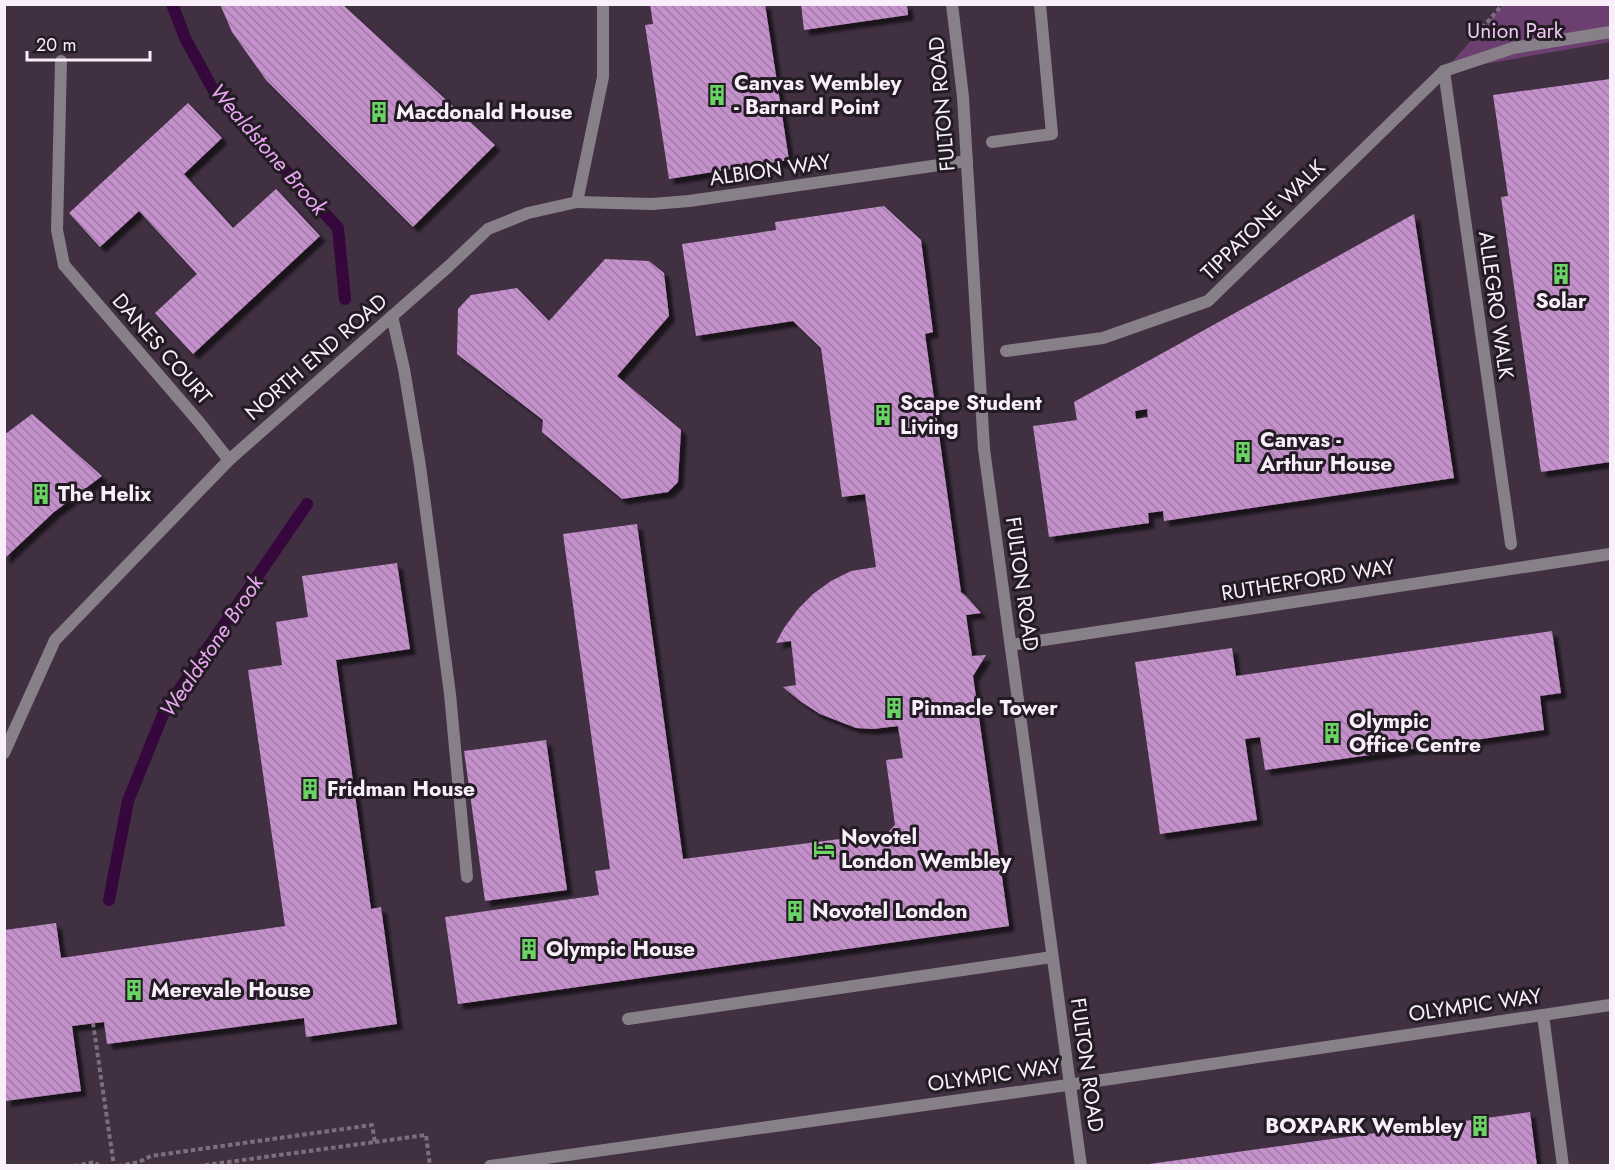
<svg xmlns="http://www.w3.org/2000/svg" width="1615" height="1170" font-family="Jost,sans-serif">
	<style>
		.green { fill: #6c3f71 }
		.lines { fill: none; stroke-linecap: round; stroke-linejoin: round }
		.stream { stroke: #36073c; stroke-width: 12 }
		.building { fill: url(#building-back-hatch); fill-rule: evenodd; filter: url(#shadow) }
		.path { stroke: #7c6e7d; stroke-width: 4; stroke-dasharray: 4.5 3; stroke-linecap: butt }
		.lane { stroke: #888089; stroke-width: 12 }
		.street { stroke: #888089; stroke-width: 12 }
		.labels { text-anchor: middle; stroke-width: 6; stroke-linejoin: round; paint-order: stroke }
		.park-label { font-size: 21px; fill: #f1c7f6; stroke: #231b23 }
		.poi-label { font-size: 21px; font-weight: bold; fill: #f9effa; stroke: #231b23; text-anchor: start }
		.street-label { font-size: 21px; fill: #f9effa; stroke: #231b23 }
		.water-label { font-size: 22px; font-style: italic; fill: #eca6f5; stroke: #231b23 }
	</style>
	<defs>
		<pattern id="building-back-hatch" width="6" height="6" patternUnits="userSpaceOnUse" patternTransform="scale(1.5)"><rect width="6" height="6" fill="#c591cc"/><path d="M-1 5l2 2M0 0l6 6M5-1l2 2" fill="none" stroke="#a07ba5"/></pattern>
		<filter id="shadow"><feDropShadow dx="5.5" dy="5.5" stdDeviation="1.5" flood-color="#0009"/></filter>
	</defs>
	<rect width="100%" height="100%" fill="#403042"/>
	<path class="green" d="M1503,5H1610V42L1444,71Z"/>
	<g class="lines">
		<g class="stream">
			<path d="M172,4L185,38L215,93L338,228L345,299"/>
			<path d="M109,900L128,801L164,712L307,504"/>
		</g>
	</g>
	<g class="building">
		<path d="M220,4H342L495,145L413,227L266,80L232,32Z"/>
		<path d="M650,4H765L789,160L669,179L645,25L653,24Z"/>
		<path d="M801,4H907L908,15L804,30Z"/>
		<path d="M1610,79V462L1541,472L1501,197L1508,196L1493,95Z"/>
		<path d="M188,103L222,138L184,174L233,228L276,189L320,236L193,354L155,313L197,274L139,211L100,247L69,213Z"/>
		<path d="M884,206L921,240L933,332L925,334L961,592L966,596L981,613L966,615L972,656L986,655L973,676L1009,926L458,1004L445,917L599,895L595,871L610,869L563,534L637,524L683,859L887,833L895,825L886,760L903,758L898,726L873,729L856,728L820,714L800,701L783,687L796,685L791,641L776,643L784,628L798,609L813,594L831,581L851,571L876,567L865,494L842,497L821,348L793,321L696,336L682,244L776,230L775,222Z"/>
		<path d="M1414,214L1454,478L1164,521L1163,511L1148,513L1149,523L1049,537L1033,426L1077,420L1074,402ZM1147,409L1148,417L1136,419L1135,411Z"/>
		<path d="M605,259L649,261L664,273L669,316L617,376L681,430L678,482L668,492L622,499L542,432L543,420L457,354L458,309L471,295L517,288L549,321Z"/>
		<path d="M32,414L102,476L54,512L4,559V435Z"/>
		<path d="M397,563L410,649L336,660L371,909L381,907L397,1024L306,1037L304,1018L107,1044L104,1022L72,1026L81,1091L5,1101V930L56,923L61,958L285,926L248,670L282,665L276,622L308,617L302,576Z"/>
		<path d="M1552,631L1561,693L1540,696L1544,730L1265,770L1260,737L1245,739L1257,820L1160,834L1135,662L1232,648L1236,676Z"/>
		<path d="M546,740L567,890L485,901L464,751Z"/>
		<path d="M1530,1112L1537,1166H1149V1164Z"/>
	</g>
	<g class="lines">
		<g class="path">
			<path d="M1482,28L1503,4"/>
			<path d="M93,1023L114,1166"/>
			<path d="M375,1142L426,1135L430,1166"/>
			<path d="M74,1166L95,1162L99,1166"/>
			<path d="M118,1166L139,1162L151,1156L372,1125L375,1142L199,1166"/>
		</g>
		<g class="lane">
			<path d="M61,61L57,230L64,265"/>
			<path d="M992,142L1052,134L1040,4"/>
			<path d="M392,316L404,369L420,466L450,694L467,877"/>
			<path d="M628,1019L1052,957"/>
		</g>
		<g class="street">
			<path d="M952,4L963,97L984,449L1081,1166"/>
			<path d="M1444,71L1511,544"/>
			<path d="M577,202L652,204L689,201L967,161"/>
			<path d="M64,265L199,422L229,460"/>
			<path d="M1006,351L1103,338L1208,301L1444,71L1513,48L1610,32"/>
			<path d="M1011,645L1610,554"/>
			<path d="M4,753L55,640L229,460L449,266L488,229L528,213L577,202L603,77V4"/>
			<path d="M1543,1015L1563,1166"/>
			<path d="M490,1166L1110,1079L1610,1005"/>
		</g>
	</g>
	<defs>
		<symbol id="building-bare" viewBox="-9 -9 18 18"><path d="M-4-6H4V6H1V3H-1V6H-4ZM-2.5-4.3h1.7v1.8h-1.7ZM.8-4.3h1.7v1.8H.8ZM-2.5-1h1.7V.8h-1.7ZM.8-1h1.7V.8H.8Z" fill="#69d464" stroke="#231b23" stroke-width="2.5" paint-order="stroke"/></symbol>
		<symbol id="hotel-bare" viewBox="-9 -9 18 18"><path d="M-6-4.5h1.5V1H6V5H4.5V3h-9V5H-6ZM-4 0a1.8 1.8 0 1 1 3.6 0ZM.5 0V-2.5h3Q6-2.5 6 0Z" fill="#69d464" stroke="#231b23" stroke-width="2.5" paint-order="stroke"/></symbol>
	</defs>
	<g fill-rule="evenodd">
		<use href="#building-bare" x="702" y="80" width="30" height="30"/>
		<use href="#building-bare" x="364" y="97" width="30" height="30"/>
		<use href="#building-bare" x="1546" y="259" width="30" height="30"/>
		<use href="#building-bare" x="868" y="400" width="30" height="30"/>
		<use href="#building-bare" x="1228" y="437" width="30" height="30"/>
		<use href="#building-bare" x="26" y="479" width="30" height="30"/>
		<use href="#building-bare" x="879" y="693" width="30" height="30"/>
		<use href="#building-bare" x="1317" y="718" width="30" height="30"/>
		<use href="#building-bare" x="295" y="774" width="30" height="30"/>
		<use href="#hotel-bare" x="809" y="834" width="30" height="30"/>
		<use href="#building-bare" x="780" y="896" width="30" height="30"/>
		<use href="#building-bare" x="514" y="934" width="30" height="30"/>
		<use href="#building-bare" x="119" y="975" width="30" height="30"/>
		<use href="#building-bare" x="1465" y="1111" width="30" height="30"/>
	</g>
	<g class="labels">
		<g class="park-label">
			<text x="1515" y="38">Union Park</text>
		</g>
		<g class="poi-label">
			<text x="734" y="90">Canvas Wembley<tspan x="734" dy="24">- Barnard Point</tspan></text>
			<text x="396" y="119">Macdonald House</text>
			<text x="1561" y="308" text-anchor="middle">Solar</text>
			<text x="900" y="410">Scape Student<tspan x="900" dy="24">Living</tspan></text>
			<text x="1260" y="447">Canvas -<tspan x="1260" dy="24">Arthur House</tspan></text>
			<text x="58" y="501">The Helix</text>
			<text x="911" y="715">Pinnacle Tower</text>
			<text x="1349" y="728">Olympic<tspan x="1349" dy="24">Office Centre</tspan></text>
			<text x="327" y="796">Fridman House</text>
			<text x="841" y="844">Novotel<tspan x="841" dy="24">London Wembley</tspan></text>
			<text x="812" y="918">Novotel London</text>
			<text x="546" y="956">Olympic House</text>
			<text x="151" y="997">Merevale House</text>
			<text x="1463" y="1133" text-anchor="end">BOXPARK Wembley</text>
		</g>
		<g class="street-label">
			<text transform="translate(942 104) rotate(-95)" y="7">FULTON ROAD</text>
			<text transform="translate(770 170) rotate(-8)" y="7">ALBION WAY</text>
			<text transform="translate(1263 220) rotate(-44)" y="7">TIPPATONE WALK</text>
			<text transform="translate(1496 305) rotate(82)" y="7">ALLEGRO WALK</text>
			<text transform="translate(162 349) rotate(49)" y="7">DANES COURT</text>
			<text transform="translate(316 357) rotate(-41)" y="7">NORTH END ROAD</text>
			<text transform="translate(1308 580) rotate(-9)" y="7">RUTHERFORD WAY</text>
			<text transform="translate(1022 584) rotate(82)" y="7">FULTON ROAD</text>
			<text transform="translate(1475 1005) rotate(-8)" y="7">OLYMPIC WAY</text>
			<text transform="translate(1087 1065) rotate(82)" y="7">FULTON ROAD</text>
			<text transform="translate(994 1075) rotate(-8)" y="7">OLYMPIC WAY</text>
		</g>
		<g class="water-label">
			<text transform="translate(269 149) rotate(49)" y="8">Wealdstone Brook</text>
			<text transform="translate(211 646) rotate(-56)" y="8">Wealdstone Brook</text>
		</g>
	</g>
	<rect width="1615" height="1170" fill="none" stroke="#f9effa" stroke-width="12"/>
	<path d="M27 51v9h123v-9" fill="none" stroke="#f9effa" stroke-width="3"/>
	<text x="36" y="51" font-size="18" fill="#f9effa" stroke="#231b23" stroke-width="4.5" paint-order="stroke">20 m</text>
</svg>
